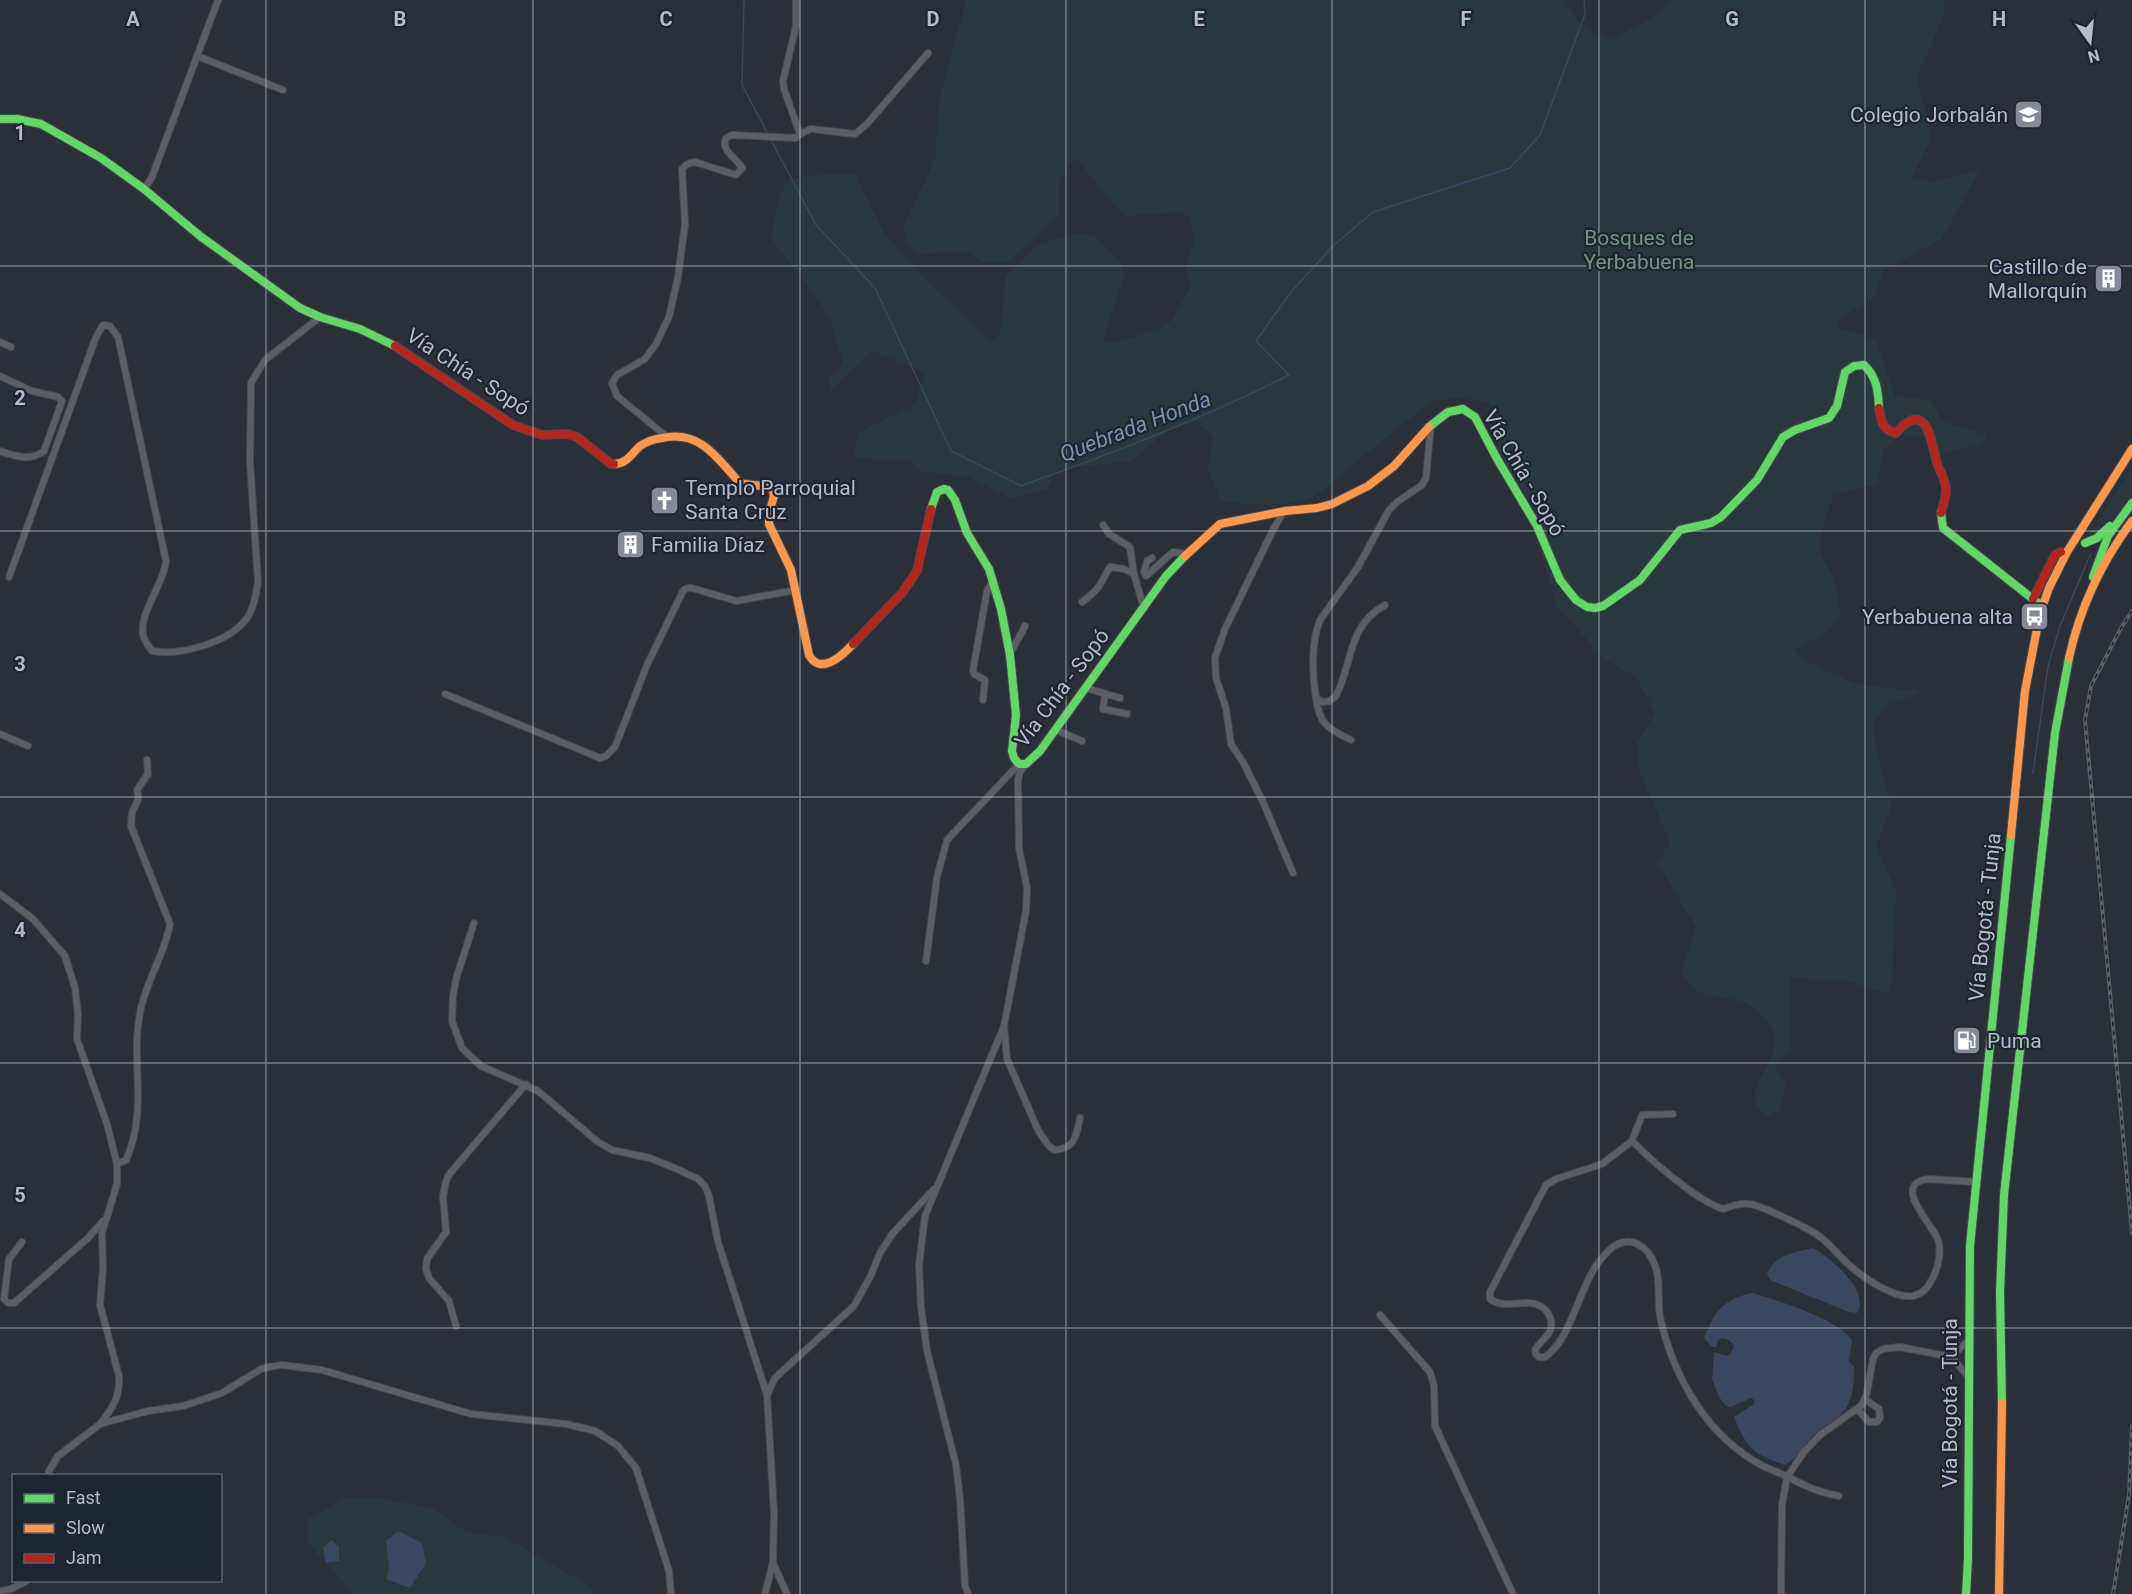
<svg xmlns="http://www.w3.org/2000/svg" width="2132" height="1594" font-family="Roboto,sans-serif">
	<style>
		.green { fill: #28383d }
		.water { fill: #3a4761 }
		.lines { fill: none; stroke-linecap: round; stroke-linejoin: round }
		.stream { stroke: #3a4761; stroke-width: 1.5 }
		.street-casing { stroke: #474a51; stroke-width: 8 }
		.fast-casing { stroke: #474a51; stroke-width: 10 }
		.slow-casing { stroke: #474a51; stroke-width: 10 }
		.jam-casing { stroke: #474a51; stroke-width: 10 }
		.street { stroke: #5b5e65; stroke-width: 6 }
		.fast { stroke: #63d668; stroke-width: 8 }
		.slow { stroke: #ff974d; stroke-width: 8 }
		.jam { stroke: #b3261e; stroke-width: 8 }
		.rail-casing { stroke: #595d64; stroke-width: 4 }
		.rail { stroke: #1e2532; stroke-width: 1.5; stroke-dasharray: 4.5; stroke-linecap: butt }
		.grid { fill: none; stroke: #b5bbc8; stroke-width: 1.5; stroke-opacity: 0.55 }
		.labels { text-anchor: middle; stroke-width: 4.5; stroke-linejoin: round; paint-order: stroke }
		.poi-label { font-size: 21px; fill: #b5bbc8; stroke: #1e2532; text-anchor: end }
		.park-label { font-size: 21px; fill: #6e987c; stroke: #1e2532 }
		.street-label { font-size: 21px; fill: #b5bbc8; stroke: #1e2532 }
		.water-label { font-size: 22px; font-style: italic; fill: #7e8eae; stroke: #1e2532 }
		.grid-label { font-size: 20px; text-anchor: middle; font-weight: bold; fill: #b5bbc8; stroke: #1e2532; stroke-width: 4.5; stroke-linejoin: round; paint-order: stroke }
	</style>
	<rect width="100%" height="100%" fill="#2b2f38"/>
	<g class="green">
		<path d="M966,0H1566C1575,25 1588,29 1611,40L1655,16L1671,0H1945L1943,19L1917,76L1932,138L1911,179L1933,182L1981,169L1941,240L1885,269L1872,301L1841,316L1837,327L1875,339L1895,396L1931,400L1942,421L1987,435L1982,445L1937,455L1923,437L1901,435L1883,450L1878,484L1833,496L1819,541L1820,553L1835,580L1841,616L1824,635L1794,649L1800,659L1857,684L1921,692L1885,706L1872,725L1884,782L1892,805L1876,847L1896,891L1892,983L1889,994L1846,981L1790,978L1791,1049L1774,1065L1786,1085L1779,1110L1769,1116C1729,1094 1786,1062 1773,1031C1769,1022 1757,1008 1748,1004C1721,992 1700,1005 1681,972L1696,928L1657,862L1670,843L1639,769L1637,743L1655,713L1636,677L1604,659L1557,606L1522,495L1496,457L1502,421L1500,410C1480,396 1454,398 1431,401L1315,496C1286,509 1252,505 1221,501L1208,470L1213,436L1196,422L1168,430L1132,461L1058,469L1046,490L1011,498L969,477L920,471L911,460L865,459L854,456L857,433L915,405L925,373L872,351L831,390L828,379L843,363L830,317L771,238C774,224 778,193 787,183C796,172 841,175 856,175L883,231L891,241L928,282L992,343L1000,332L1006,276L1035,247L1060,237L1085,233L1096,237L1113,254L1122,264L1125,275L1103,341L1115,343L1162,327L1172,320L1190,288L1186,265L1195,240L1190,218L1181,212L1124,216L1076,158L1059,179V214L1008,262L985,263L965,251L920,254L911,248L905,238L904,225L935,159L939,100Z"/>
		<path d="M2132,466V498L2099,532L2084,543Z"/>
		<path d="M348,1497H375L434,1509L466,1532L505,1537L591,1587L595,1594H354L307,1542L308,1519Z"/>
	</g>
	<g class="water">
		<path d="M1813,1248C1831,1258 1871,1291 1857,1313L1849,1312L1770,1280L1767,1274C1774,1255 1795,1252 1813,1248Z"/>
		<path d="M1752,1293C1777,1300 1838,1319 1852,1340L1849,1362L1854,1366C1854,1382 1854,1403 1840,1415C1831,1423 1819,1429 1811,1438C1803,1448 1796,1460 1785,1465C1752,1454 1747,1448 1734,1417L1754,1404V1400L1751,1398L1731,1407L1726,1406L1719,1397L1712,1379L1714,1352L1727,1356L1731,1353L1734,1346L1729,1340L1722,1338L1718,1341L1716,1347H1712L1704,1338C1716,1310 1722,1300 1752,1293Z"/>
		<path d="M398,1531L422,1543L426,1563L410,1588L386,1579L389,1568L386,1541Z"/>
		<path d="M331,1540L339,1546V1561L326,1563L323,1548Z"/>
	</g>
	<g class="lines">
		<g class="stream">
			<path d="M744,0L742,85L768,134"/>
			<path d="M770,138L816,225L875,288L951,451L1021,486C1112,453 1203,419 1289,375L1256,341L1291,292L1333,246L1373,212L1510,168L1540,135L1585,14L1584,0"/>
			<path d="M2033,773L2048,666L2060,626L2091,553"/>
		</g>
		<defs>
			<g id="street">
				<path d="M197,56L283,90"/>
				<path d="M800,134L811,129L855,134L867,124L928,53"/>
				<path d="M144,189L152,177L218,0"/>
				<path d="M0,342L11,347"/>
				<path d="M0,376L32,391L58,397L62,401L44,451C30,462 15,456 0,451"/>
				<path d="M666,436L617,396L612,383L617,375L645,359L656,344L669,317L678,277L685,224L682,169C686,164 688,163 695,162L736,175L742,168C737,158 720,151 726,138L732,135L796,138L800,134L784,89L783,81L796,26V0"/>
				<path d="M1284,511L1273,530L1225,629L1215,658L1216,678L1226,708L1231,744L1243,762L1263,802L1293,873"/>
				<path d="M1103,525L1109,534L1130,547L1134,574L1144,609"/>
				<path d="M1152,558L1147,561L1144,572L1146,576L1173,552L1186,554"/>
				<path d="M9,577L96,337L103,325L110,326L118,337L166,561C164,585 136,616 144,638C146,643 149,647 152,651C180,656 229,643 247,618C254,608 256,594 258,582L250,462L251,383L265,360L320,317"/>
				<path d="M1082,602C1101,588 1099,585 1110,567L1124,569L1134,574"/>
				<path d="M1385,605C1347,626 1353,663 1336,696L1330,701L1322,702L1316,698C1312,674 1311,643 1320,620L1358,567L1389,510L1397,502L1422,485L1426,478L1431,424"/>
				<path d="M1010,654L1025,626"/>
				<path d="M1086,688L1120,698"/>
				<path d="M445,694L600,758L606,756L615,747L647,665L683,591L687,588H692L736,601L796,590"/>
				<path d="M1105,694L1103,709L1127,714"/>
				<path d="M1316,698C1319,724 1328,729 1351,740"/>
				<path d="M983,700L985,680L974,674L973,670L987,591L993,581"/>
				<path d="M1056,730L1082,741"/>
				<path d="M0,734L28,746"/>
				<path d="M0,894L33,919L65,956L75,988L78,1014L77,1039L107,1124L117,1164V1184L102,1233L103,1268L100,1305L119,1376C120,1397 113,1408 100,1424"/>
				<path d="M474,923L456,979L453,997L452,1021L462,1048L481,1066L538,1091L598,1142L612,1150L650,1158L677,1169L698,1179L705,1186L709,1196L718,1242L767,1395L774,1512L773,1562L765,1594"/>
				<path d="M926,961L937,877L947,840L1019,764"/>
				<path d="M1004,1026L1007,1059L1038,1130L1048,1145L1054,1150C1075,1149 1076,1137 1080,1118"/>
				<path d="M1673,1114L1642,1115L1632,1141L1602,1164L1556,1179L1546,1185L1490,1292V1299C1509,1313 1538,1290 1550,1317C1552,1322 1552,1326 1550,1331C1547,1338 1539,1342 1535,1350L1536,1354L1539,1357H1545C1572,1339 1579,1285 1601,1259C1606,1253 1611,1247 1618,1244C1634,1237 1648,1248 1654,1263C1662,1281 1656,1302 1661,1321C1675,1380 1708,1437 1763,1466C1771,1470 1780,1473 1788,1477C1805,1486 1820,1493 1839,1496"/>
				<path d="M1632,1141C1651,1160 1697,1201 1723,1209C1747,1199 1755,1204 1779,1215C1792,1221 1806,1227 1819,1236C1830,1244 1838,1255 1848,1264C1862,1277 1894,1299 1913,1296C1923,1294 1928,1288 1932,1279C1938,1269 1942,1251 1938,1240C1934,1226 1889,1183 1929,1179L1976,1182"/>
				<path d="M117,1164L126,1160C150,1107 128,1055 142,1004C149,977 165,952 170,924L131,826C132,821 131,814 133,810C137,802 140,800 137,790L148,774L147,760"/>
				<path d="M22,1242L9,1259L4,1299L8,1303H14L88,1238L103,1221"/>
				<path d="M1380,1315L1430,1372L1434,1386L1435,1426L1513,1594"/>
				<path d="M456,1326L449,1301L429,1278L426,1269L427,1259L446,1232L443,1197L445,1185L448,1176L463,1158L526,1084"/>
				<path d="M1951,1357L1968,1341"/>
				<path d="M767,1395L775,1378L854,1306L871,1275L880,1253L893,1233L934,1189"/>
				<path d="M1857,1409L1869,1422H1877L1880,1418L1879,1409L1866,1400"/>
				<path d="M49,1476V1471L58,1456L100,1424L148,1411L183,1406L222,1393L261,1369L269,1367L282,1365L322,1370L471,1414L566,1424L595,1431L603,1436L618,1446L636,1468L669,1571L671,1594"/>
				<path d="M773,1563L787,1594"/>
				<path d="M0,1591L11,1589L28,1580"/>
				<path d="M968,1594L965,1586L960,1498L956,1465L927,1351L921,1307L919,1265L925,1216L1004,1026L1026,911L1027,888L1019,848L1018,780L1020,772L1026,764"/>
				<path d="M1781,1594L1782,1505L1787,1477L1804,1452L1820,1435L1862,1405L1867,1393L1873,1359L1876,1353L1883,1349L1900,1347L1951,1357L1968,1376"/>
			</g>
			<g id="fast">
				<path d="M0,119H17L41,124L101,158L144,189L200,236L300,308L320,317L360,329L395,346"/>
				<path d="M1429,427L1448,412L1463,409L1475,417L1496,457L1537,526L1560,580L1576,600L1587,607L1595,608L1603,606L1640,580L1680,530L1711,523L1721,517L1757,480L1783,437L1795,430L1829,418L1837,406L1845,372L1854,366L1864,365C1877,377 1878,391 1879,408"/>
				<path d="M931,509L937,492L944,489L948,490L955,500L967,533L989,569L1001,609L1010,655L1016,715L1012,751L1014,758L1019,764H1026L1040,751L1166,576L1185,556"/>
				<path d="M1941,513L1943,528L2043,607"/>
				<path d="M2085,543L2097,538L2110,526"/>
				<path d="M2093,577L2108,536L2132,503"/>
				<path d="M2002,1403L2000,1292L2004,1195L2055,733L2069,658"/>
				<path d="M1966,1594L1968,1559L1970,1246L2011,835"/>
			</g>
			<g id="slow">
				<path d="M614,464C627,464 631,454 640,446C646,442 654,439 662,438C699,430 716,456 738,481L744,484L772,487L774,496L769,514V524L791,570L809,655C820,676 842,656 853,644"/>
				<path d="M1185,556L1220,524L1285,511L1317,508L1332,504L1368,486L1394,466L1429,427"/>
				<path d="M2069,658C2080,607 2101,563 2132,521"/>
				<path d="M2011,835L2025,691L2040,613L2049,588L2067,552L2132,449"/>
				<path d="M1999,1594L2002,1403"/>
			</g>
			<g id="jam">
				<path d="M395,346L513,425L542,435L568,434L577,437L611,464H614"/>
				<path d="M1879,408C1881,421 1882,430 1896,433C1926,398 1931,439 1937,463C1940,472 1946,480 1946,490C1946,498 1943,506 1941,513"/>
				<path d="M2033,599L2055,555L2061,552"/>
				<path d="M853,644L902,593L917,571L931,509"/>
			</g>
		</defs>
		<use href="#street" class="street-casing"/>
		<use href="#fast" class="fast-casing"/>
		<use href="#slow" class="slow-casing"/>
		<use href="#jam" class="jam-casing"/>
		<use href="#street" class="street"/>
		<use href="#fast" class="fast"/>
		<use href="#slow" class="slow"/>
		<use href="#jam" class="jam"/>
		<defs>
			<g id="rail">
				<path d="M2132,611L2121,628L2091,686L2085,720L2132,1233"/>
				<path d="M2113,1594L2129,1495L2132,1426"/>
			</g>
		</defs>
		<use href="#rail" class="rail-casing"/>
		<use href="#rail" class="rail"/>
	</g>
	<path class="grid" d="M266,0V1594M533,0V1594M800,0V1594M1066,0V1594M1332,0V1594M1599,0V1594M1865,0V1594M0,266H2132M0,531H2132M0,797H2132M0,1063H2132M0,1328H2132"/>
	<defs>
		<symbol id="school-square" viewBox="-11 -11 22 22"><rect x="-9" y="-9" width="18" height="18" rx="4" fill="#858a96" stroke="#1e2532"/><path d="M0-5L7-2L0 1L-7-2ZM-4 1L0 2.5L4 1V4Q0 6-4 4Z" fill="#fff"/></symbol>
		<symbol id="building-square" viewBox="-11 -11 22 22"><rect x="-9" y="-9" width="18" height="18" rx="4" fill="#858a96" stroke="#1e2532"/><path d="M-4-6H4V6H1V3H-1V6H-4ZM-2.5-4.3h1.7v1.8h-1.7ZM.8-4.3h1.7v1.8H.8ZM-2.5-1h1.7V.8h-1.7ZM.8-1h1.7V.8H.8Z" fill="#fff"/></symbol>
		<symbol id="church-square" viewBox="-11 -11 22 22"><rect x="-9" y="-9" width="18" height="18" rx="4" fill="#858a96" stroke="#1e2532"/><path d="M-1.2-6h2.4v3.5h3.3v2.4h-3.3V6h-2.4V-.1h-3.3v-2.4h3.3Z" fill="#fff"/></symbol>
		<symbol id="bus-square" viewBox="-11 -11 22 22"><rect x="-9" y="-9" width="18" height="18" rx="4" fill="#858a96" stroke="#1e2532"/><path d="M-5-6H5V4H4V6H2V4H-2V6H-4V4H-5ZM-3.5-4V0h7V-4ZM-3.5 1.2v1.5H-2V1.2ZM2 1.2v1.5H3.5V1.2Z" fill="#fff"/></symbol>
		<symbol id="fuel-square" viewBox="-11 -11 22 22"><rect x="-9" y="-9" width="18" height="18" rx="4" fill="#858a96" stroke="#1e2532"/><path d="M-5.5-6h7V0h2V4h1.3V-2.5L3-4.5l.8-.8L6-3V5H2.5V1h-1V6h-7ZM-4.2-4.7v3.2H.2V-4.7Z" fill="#fff"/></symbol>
	</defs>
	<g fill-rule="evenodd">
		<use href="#school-square" x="2012" y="98" width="33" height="33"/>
		<use href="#building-square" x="2092" y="262" width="33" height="33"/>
		<use href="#church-square" x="648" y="484" width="33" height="33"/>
		<use href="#building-square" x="614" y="528" width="33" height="33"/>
		<use href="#bus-square" x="2018" y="600" width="33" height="33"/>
		<use href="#fuel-square" x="1950" y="1024" width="33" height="33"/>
	</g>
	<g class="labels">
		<g class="poi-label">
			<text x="2008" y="122">Colegio Jorbalán</text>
			<text x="2087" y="274">Castillo de<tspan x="2087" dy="24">Mallorquín</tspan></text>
			<text x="685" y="495" text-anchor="start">Templo Parroquial<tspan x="685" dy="24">Santa Cruz</tspan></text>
			<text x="651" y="552" text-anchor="start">Familia Díaz</text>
			<text x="2013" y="624">Yerbabuena alta</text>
			<text x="1987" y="1048" text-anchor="start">Puma</text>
		</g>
		<g class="park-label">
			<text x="1639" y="245">Bosques de<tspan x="1639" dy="24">Yerbabuena</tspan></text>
		</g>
		<g class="street-label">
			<text transform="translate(468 372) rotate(33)" y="7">Vía Chía - Sopó</text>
			<text transform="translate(1524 473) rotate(60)" y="7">Vía Chía - Sopó</text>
			<text transform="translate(1062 688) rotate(-53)" y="7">Vía Chía - Sopó</text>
			<text transform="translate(1985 917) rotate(-84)" y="7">Vía Bogotá - Tunja</text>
			<text transform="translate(1950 1403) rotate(-90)" y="7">Vía Bogotá - Tunja</text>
		</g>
		<g class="water-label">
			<text transform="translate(1135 426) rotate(-21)" y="8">Quebrada Honda</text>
		</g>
	</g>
	<g class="grid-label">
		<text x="133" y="26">A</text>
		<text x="400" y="26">B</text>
		<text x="666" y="26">C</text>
		<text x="933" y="26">D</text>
		<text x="1199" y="26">E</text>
		<text x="1466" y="26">F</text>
		<text x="1732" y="26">G</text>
		<text x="1999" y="26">H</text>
		<text x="20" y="140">1</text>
		<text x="20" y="405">2</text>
		<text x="20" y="671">3</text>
		<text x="20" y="937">4</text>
		<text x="20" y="1202">5</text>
	</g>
	<rect x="12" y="1474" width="210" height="108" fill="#1e2532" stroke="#5a616e" stroke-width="1.5"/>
	<rect x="24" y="1494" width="30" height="9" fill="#63d668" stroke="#5a616e" stroke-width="1.5"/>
	<text x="66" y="1504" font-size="18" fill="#b5bbc8">Fast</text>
	<rect x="24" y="1524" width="30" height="9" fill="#ff974d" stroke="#5a616e" stroke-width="1.5"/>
	<text x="66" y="1534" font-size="18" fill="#b5bbc8">Slow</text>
	<rect x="24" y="1554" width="30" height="9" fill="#b3261e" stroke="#5a616e" stroke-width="1.5"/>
	<text x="66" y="1564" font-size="18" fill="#b5bbc8">Jam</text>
	<g transform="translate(2090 42) rotate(165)" stroke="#1e2532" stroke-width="4.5" paint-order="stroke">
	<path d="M0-4.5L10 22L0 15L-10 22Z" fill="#b5bbc8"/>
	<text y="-9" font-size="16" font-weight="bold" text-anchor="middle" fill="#b5bbc8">N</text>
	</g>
</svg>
